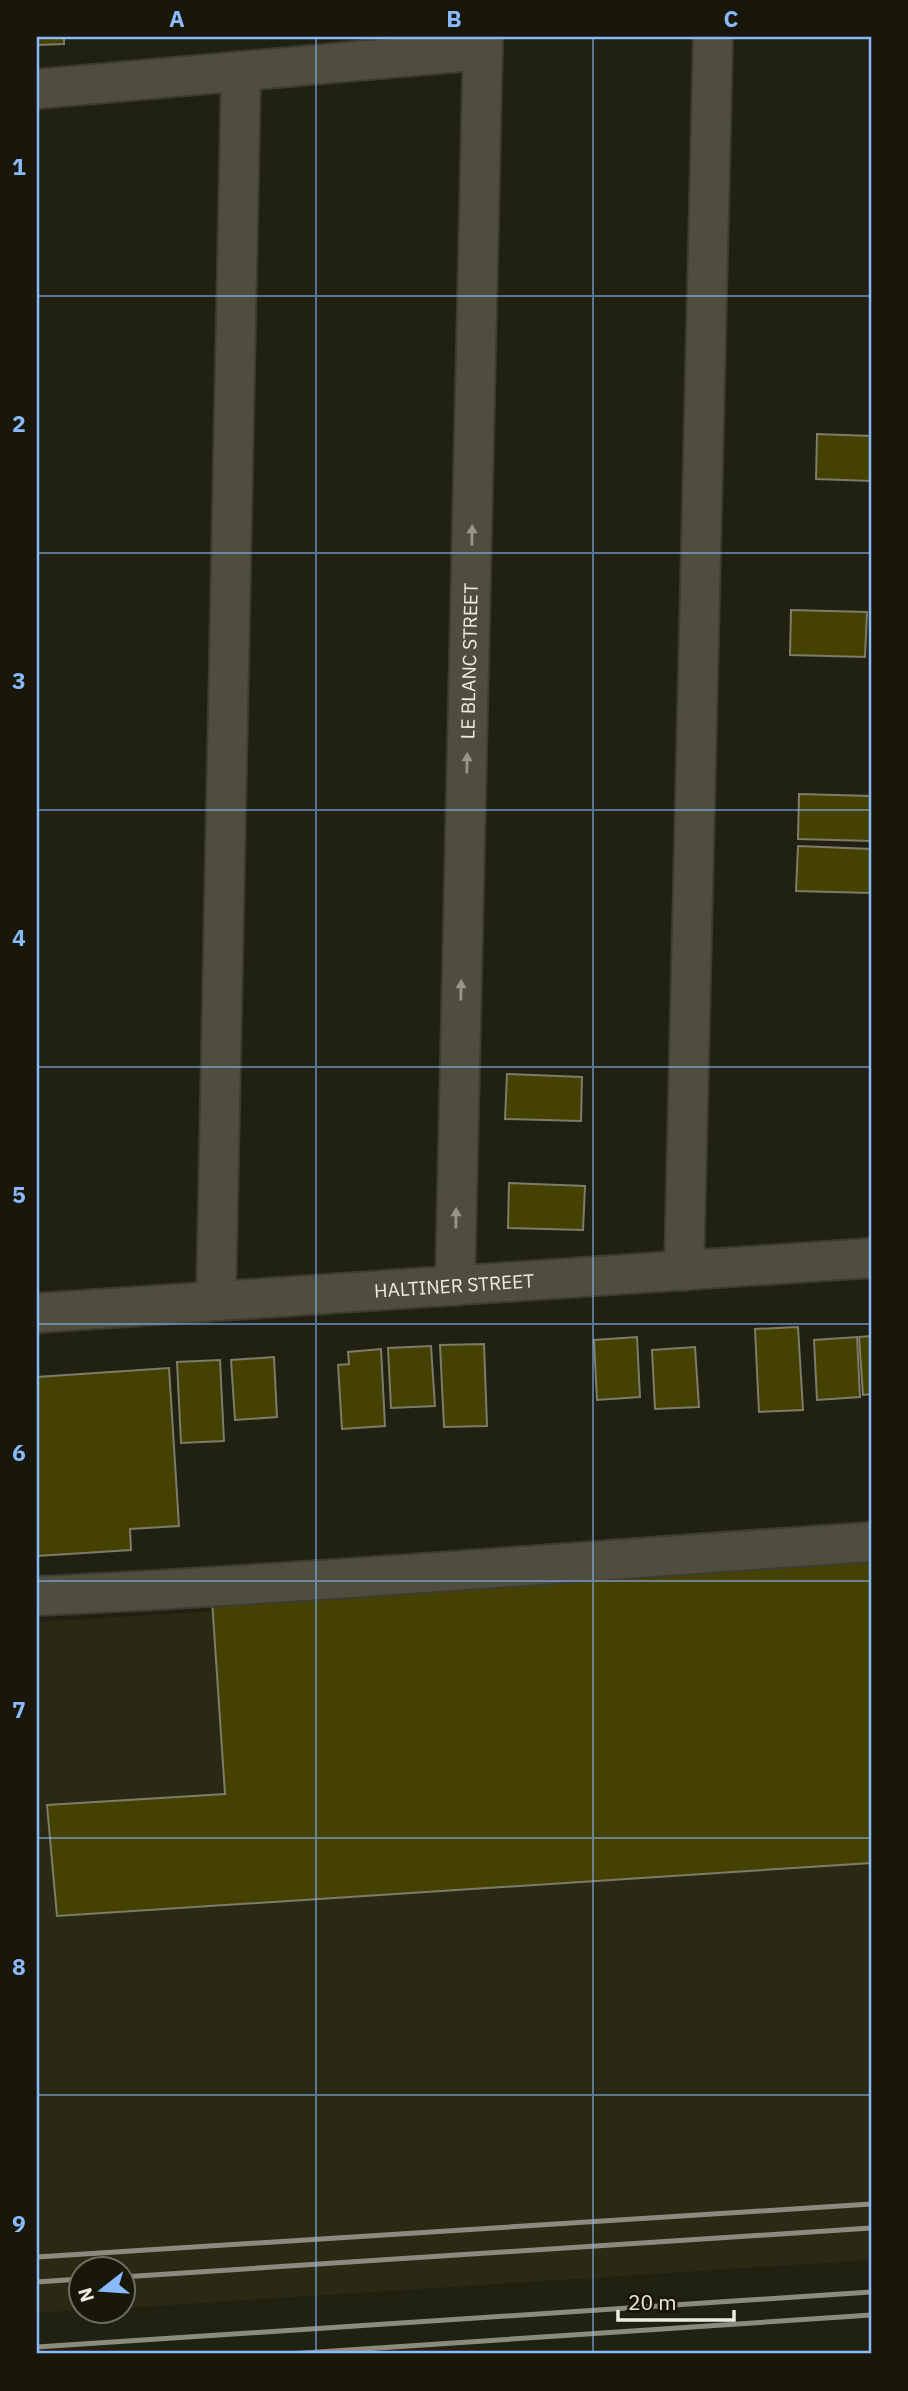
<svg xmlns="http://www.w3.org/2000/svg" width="908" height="2391" font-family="'IBM Plex Sans',sans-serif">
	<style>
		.built { fill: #2a2913 }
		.building { fill: #454100; stroke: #7d7c6a; stroke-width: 2 }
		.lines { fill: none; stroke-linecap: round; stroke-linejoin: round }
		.minor-casing { stroke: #3d3c33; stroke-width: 42 }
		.minor { stroke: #4f4e3e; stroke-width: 38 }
		.rail { stroke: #8c8b7f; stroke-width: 5 }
		.oneway { fill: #969588 }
		.grid { fill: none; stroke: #89bafc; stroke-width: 2; stroke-opacity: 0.55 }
		.labels { text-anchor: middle; stroke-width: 5; stroke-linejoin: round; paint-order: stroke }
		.street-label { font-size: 19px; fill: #edece3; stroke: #181709 }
		.neatline { fill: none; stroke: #89bafc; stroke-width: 2.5 }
		.grid-label { font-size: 23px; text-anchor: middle; font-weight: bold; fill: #89bafc }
	</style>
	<rect width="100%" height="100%" fill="#212112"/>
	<path class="built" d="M871,1572V2260L123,2308L122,2268H80V2310L37,2313V1622Z"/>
	<g class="building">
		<path d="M37,37H64V44L37,45Z"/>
		<path d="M817,434L871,436V481L816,479Z"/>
		<path d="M791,610L867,612L865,657L790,655Z"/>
		<path d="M799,794L871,796V841L798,839Z"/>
		<path d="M798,846L871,849V893L796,891Z"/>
		<path d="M507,1074L582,1077L581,1121L505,1119Z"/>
		<path d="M509,1183L585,1186L583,1230L508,1228Z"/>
		<path d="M798,1327L803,1410L759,1412L755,1329Z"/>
		<path d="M871,1336V1394L863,1395L859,1337Z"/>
		<path d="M637,1337L640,1397L597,1400L594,1340Z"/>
		<path d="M857,1337L860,1397L817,1400L814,1340Z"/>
		<path d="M484,1344L487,1426L444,1427L440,1345Z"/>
		<path d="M431,1346L435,1406L391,1408L388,1348Z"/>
		<path d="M695,1347L699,1407L655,1409L652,1350Z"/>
		<path d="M381,1349L385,1426L342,1429L338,1365L349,1364L348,1352Z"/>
		<path d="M274,1357L277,1417L235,1420L231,1360Z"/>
		<path d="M220,1360L224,1441L181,1443L177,1362Z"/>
		<path d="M169,1368L179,1526L130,1529L131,1550L37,1556V1377Z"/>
		<path d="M871,1558V1863L57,1916L47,1805L225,1794L212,1600Z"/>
	</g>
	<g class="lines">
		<defs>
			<g id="minor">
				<path d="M37,89L483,50"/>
				<path d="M684,1271L713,37"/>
				<path id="s1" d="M455,1286L483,37"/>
				<path d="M216,1301L241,71"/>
				<path id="s2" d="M37,1313L871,1258"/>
				<path d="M37,1596C315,1583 593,1560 871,1542"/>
			</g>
		</defs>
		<use href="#minor" class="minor-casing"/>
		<use href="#minor" class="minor"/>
		<g class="rail">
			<path d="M37,2257L871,2204"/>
			<path d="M122,2277L871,2228"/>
			<path d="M37,2282L80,2279"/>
			<path d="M37,2347L871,2292"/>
			<path d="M288,2354L871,2315"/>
		</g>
	</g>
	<defs><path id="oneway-solid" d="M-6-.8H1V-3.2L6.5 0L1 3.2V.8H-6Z" transform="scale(1.75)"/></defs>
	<g class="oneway">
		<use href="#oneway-solid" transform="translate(472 535) rotate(-89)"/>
		<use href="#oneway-solid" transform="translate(467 763) rotate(-89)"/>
		<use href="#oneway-solid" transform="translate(461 990) rotate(-89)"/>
		<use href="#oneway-solid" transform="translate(456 1218) rotate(-89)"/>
	</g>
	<path class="grid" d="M316,37V2354M593,37V2354M37,296H871M37,553H871M37,810H871M37,1067H871M37,1324H871M37,1581H871M37,1838H871M37,2095H871"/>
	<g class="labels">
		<g class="street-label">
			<text dy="7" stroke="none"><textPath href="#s1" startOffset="625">LE BLANC STREET</textPath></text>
			<text dy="7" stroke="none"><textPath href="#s2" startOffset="418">HALTINER STREET</textPath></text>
		</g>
	</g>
	<rect width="908" height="2391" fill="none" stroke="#181709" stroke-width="77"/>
	<g transform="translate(102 2290) rotate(253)"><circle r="33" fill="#181709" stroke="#6d6c60" stroke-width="2"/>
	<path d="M0-5L12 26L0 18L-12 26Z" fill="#89bafc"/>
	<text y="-10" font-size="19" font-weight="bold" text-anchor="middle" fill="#edece3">N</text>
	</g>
	<path d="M618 2310v10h116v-10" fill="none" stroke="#edece3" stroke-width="3.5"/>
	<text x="628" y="2310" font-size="21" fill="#edece3" stroke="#181709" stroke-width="5" paint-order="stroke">20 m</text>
	<rect x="38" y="38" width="832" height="2314" class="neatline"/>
	<g class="grid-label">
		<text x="177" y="27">A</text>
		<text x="454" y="27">B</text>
		<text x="731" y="27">C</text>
		<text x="19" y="175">1</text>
		<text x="19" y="432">2</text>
		<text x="19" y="689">3</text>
		<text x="19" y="946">4</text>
		<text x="19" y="1203">5</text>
		<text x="19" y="1461">6</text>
		<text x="19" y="1718">7</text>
		<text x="19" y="1975">8</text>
		<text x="19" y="2232">9</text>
	</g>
</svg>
